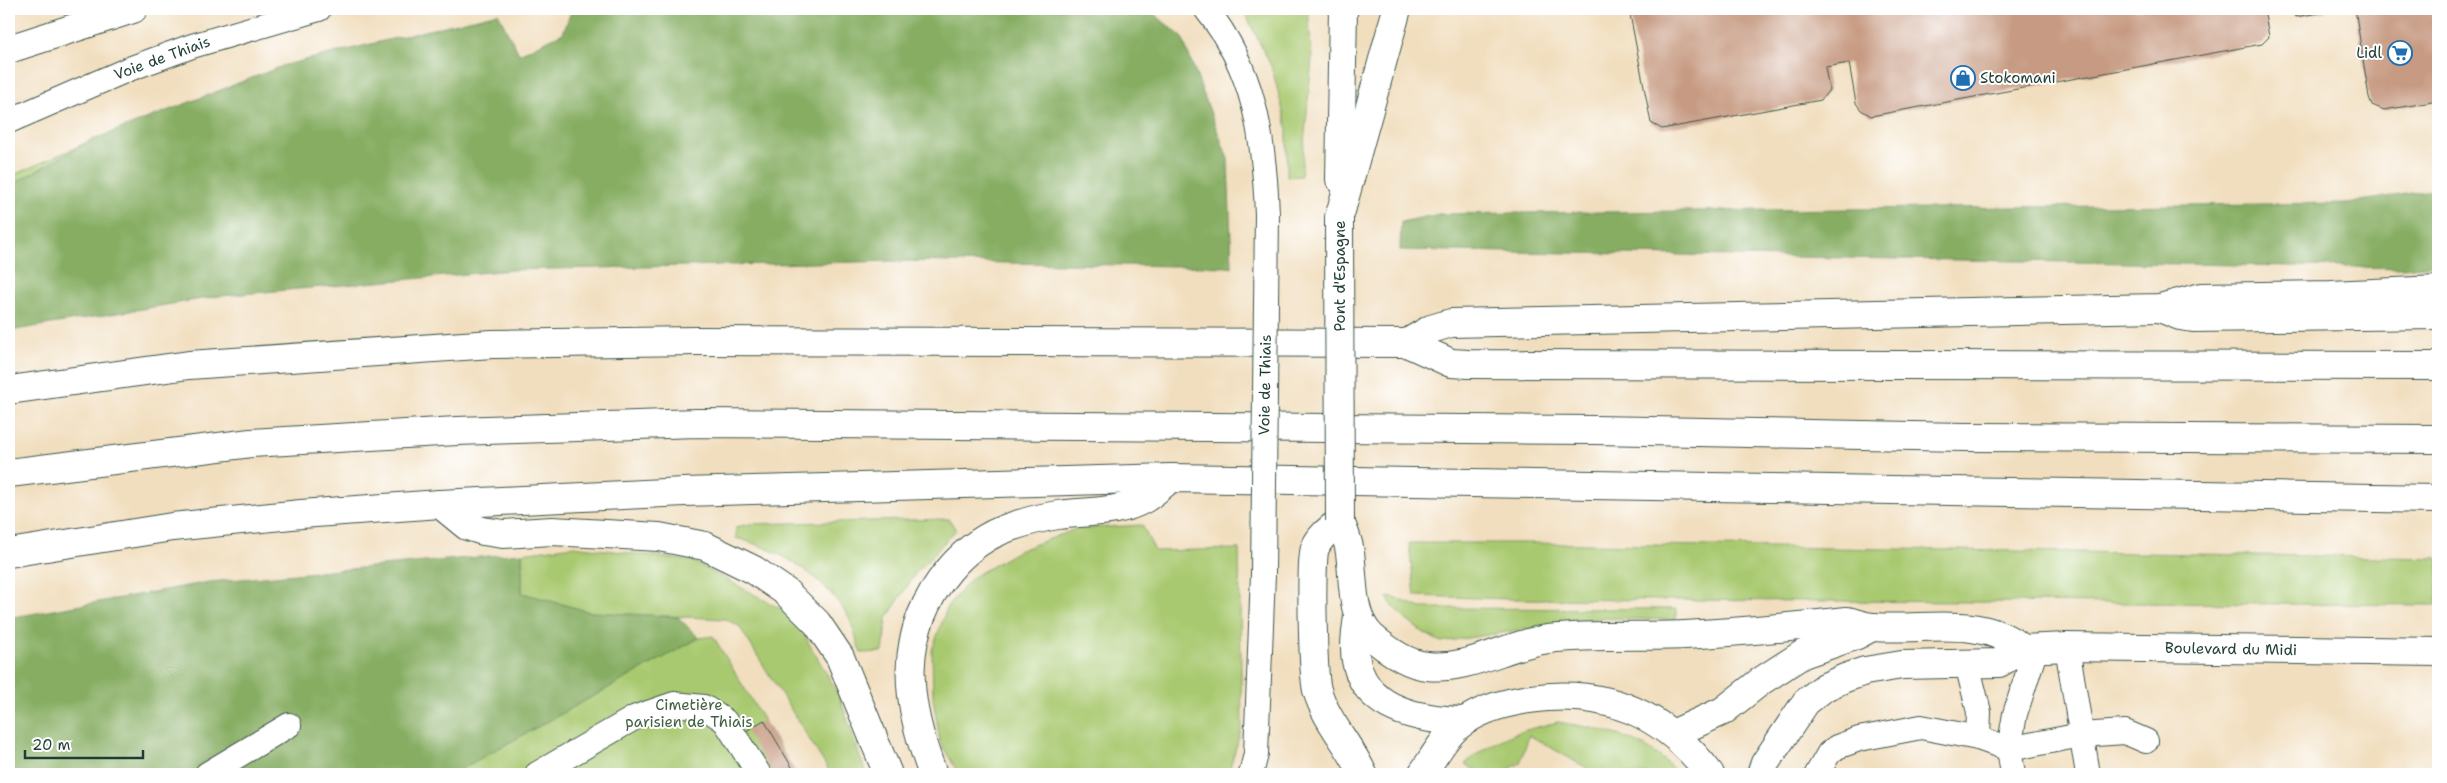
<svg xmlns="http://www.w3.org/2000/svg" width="2447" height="783" font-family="'Shantell Sans',sans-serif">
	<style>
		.green { fill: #a9c970; stroke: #648352 }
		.forest { fill: #86ad62; stroke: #52754b }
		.building { fill: #c79b83 }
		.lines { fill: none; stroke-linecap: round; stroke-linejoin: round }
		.lane-casing { stroke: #3e5549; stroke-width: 26 }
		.secondary-casing { stroke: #3e5549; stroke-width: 30 }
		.highway-casing { stroke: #3e5549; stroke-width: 30 }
		.lane { stroke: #fff; stroke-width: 24 }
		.secondary { stroke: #fff; stroke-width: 28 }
		.highway { stroke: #fff; stroke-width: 28 }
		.lane-bridge-casing { stroke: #3e5549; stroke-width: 26; stroke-linecap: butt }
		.secondary-bridge-casing { stroke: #3e5549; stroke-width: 30; stroke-linecap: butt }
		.lane-bridge { stroke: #fff; stroke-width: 24 }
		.secondary-bridge { stroke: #fff; stroke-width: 28 }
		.labels { text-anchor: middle; stroke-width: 4; stroke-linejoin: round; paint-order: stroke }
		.poi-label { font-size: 15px; fill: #1f3d34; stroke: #fff; text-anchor: end }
		.street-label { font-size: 15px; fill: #1f3d34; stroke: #fff }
		.park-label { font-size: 15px; fill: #426043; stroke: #fff }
	</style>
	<rect width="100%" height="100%" fill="#fff"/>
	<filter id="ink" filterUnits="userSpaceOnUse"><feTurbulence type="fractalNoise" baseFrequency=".02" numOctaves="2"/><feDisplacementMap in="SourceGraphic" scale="10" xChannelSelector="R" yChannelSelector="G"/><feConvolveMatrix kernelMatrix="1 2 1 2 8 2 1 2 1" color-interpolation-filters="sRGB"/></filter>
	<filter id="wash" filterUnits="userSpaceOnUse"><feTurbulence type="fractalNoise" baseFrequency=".0096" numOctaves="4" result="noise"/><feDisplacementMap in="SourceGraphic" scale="20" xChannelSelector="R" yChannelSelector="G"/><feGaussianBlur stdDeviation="1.12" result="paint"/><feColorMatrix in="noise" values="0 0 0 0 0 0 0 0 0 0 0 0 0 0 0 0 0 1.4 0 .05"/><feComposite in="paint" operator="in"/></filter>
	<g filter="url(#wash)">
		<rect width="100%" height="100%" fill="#f1debe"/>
		<g class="green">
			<path d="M1243,9H1308L1312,58L1301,176L1287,177V127L1272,68Z"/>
			<path d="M92,140L9,186V177Z"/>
			<path d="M949,519L956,530L915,574L887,618L883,652L861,653C856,640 853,624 846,613C821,574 780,550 736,538V527L750,524Z"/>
			<path d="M1142,525L1155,551L1239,549L1242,727L1228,774H959L940,742L933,698L932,650L948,605L973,577L1018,551L1076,529Z"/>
			<path d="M1409,543H1528L2438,558V605L1510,599L1415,596Z"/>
			<path d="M574,546L692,561L781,609L801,630L838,693L866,774H831L739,626L725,619L590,612L522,593V553Z"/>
			<path d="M1392,597L1421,608L1676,609V620L1600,618L1441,642C1419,631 1401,619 1387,598Z"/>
			<path d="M713,636L796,774H452L699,638Z"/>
			<path d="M1558,722C1601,729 1647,737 1676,772L1673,774H1597L1529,735L1520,763C1497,776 1488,779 1465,764C1496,737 1519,731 1558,722Z"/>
		</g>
		<g class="forest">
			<path d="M572,9H1148L1182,37L1228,159L1232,267L900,261L512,270L220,296L9,331V186L92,140L285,65L498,13L519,54L563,33Z"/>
			<path d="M2438,189V264L2405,268L1400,250L1401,222L1439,214L2347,203Z"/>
			<path d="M522,553V593L590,612L678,617L699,638L452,774H9V618L209,582Z"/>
		</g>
		<g id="blocks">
			<g class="building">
				<path d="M1629,9H2264L2269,37L2262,44L1871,116L1861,110L1856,103L1849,63L1825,67L1829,90L1821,100L1662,129L1651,123Z"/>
				<path d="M2293,9H2325V12L2295,17Z"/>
				<path d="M2355,9H2438V101L2384,110L2372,105L2369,97Z"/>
				<path d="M764,720L796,774H772L746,731Z"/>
			</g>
		</g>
	</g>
	<g filter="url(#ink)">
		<use href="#blocks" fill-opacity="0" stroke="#3e5549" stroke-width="1"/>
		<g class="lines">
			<defs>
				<g id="lane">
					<path d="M1206,9C1255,70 1264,138 1267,214"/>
					<path d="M9,121L129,69L192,46L319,9"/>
					<path d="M2067,647L2088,774"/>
					<path d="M1967,664L1979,712L1978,738"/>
					<path d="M207,774L289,725"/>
					<path d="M537,774L636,717L674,704L704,707L725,721L759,774"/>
					<path d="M1251,774L1256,754L1263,574"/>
					<path d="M1817,774L1829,753L1837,747L1859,739L1921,727L1978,738L2009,749L2081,735L2125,732L2146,741"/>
					<path d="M2013,774L2009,749L2015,714L2036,648"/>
				</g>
				<g id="secondary">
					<path d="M9,49L133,9"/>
					<path d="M1340,179L1343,9"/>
					<path d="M1339,218L1397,9"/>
					<path d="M1358,616C1356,632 1353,650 1357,665C1369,712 1423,720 1464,721"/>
					<path d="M1673,734L1723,711L1761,681L1803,654L1857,635L1872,627"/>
					<path d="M1363,774C1350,745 1326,721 1317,690C1313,675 1310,561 1315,548C1320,536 1330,529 1340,521C1344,531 1349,542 1350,553C1354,580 1350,615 1371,636C1386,649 1407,664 1427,666C1469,671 1507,644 1548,639C1594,634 1639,637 1685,635C1739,632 1793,627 1847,621C1856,623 1865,627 1874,627C1925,631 1979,614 2023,649"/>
					<path d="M1422,774C1434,757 1447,732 1465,721C1484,708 1508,702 1530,699C1605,688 1664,713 1710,774"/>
					<path d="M1761,774L1765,763L1806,702L1825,687L1845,678L1865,671L1902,665L1999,663L2023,649L2067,647L2438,652"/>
				</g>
				<g id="highway">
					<path d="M2160,308L2180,316L2193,318L2438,315"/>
					<path d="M1407,343L1431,329L1451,323L2160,308L2201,297L2331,295L2438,290"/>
					<path d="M9,390L189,365L492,344L696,341L1407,343L1451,363L1468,364L2438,366"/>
					<path d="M9,473L251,443L457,431L697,423L1595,430L1964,437L2438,439"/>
					<path d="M440,504L467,526L483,531L503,534L552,531L659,537L705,546L754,570L786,592L817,623L840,657L888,774"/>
					<path d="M9,553L172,527L301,514L440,504L684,492L1171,478L2438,499"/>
					<path d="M933,774C905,702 896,633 949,570C965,551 986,535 1010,527C1025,522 1043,517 1058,515C1086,511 1118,514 1144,499C1153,494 1162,485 1171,478"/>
				</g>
			</defs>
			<use href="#lane" class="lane-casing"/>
			<use href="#secondary" class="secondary-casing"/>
			<use href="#highway" class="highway-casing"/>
			<use href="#lane" class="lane"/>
			<use href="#secondary" class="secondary"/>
			<use href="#highway" class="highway"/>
			<defs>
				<path id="lane-bridge" d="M1263,574L1267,214"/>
				<path id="secondary-bridge" d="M1339,218L1340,521"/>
			</defs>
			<use href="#lane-bridge" class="lane-bridge-casing"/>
			<use href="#secondary-bridge" class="secondary-bridge-casing"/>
			<use href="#lane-bridge" class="lane-bridge"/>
			<use href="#secondary-bridge" class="secondary-bridge"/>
		</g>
	</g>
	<defs>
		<symbol id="supermarket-ring" viewBox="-11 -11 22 22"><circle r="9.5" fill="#fff" stroke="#1f6fb2" stroke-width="1.5"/><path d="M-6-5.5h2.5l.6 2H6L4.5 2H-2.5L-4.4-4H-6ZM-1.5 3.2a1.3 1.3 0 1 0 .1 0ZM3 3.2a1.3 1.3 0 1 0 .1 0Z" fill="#1f6fb2"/></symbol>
		<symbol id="shop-ring" viewBox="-11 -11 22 22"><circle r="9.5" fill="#fff" stroke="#1f6fb2" stroke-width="1.5"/><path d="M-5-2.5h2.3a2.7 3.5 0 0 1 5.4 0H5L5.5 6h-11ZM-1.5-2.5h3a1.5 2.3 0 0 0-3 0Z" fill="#1f6fb2"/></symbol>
	</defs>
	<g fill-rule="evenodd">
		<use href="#supermarket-ring" x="2386" y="39" width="28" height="28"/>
		<use href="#shop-ring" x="1949" y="64" width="28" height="28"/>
	</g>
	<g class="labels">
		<g class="poi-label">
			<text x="2382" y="58">Lidl</text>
			<text x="1980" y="83" text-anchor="start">Stokomani</text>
		</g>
		<g class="street-label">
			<text transform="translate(162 58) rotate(-20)" y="5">Voie de Thiais</text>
			<text transform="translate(1340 276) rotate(-90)" y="5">Pont d'Espagne</text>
			<text transform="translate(1265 385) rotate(-89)" y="5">Voie de Thiais</text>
			<text transform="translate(2231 649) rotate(1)" y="5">Boulevard du Midi</text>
		</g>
		<g class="park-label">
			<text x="689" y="710">Cimetière<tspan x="689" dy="17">parisien de Thiais</tspan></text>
		</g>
	</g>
	<rect width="2447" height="783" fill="none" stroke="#fff" stroke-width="30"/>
	<path d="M25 750v8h118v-8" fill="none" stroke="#1f3d34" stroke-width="2.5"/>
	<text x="32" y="750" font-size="15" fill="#1f3d34" stroke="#ffffff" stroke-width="4" paint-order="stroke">20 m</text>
</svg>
